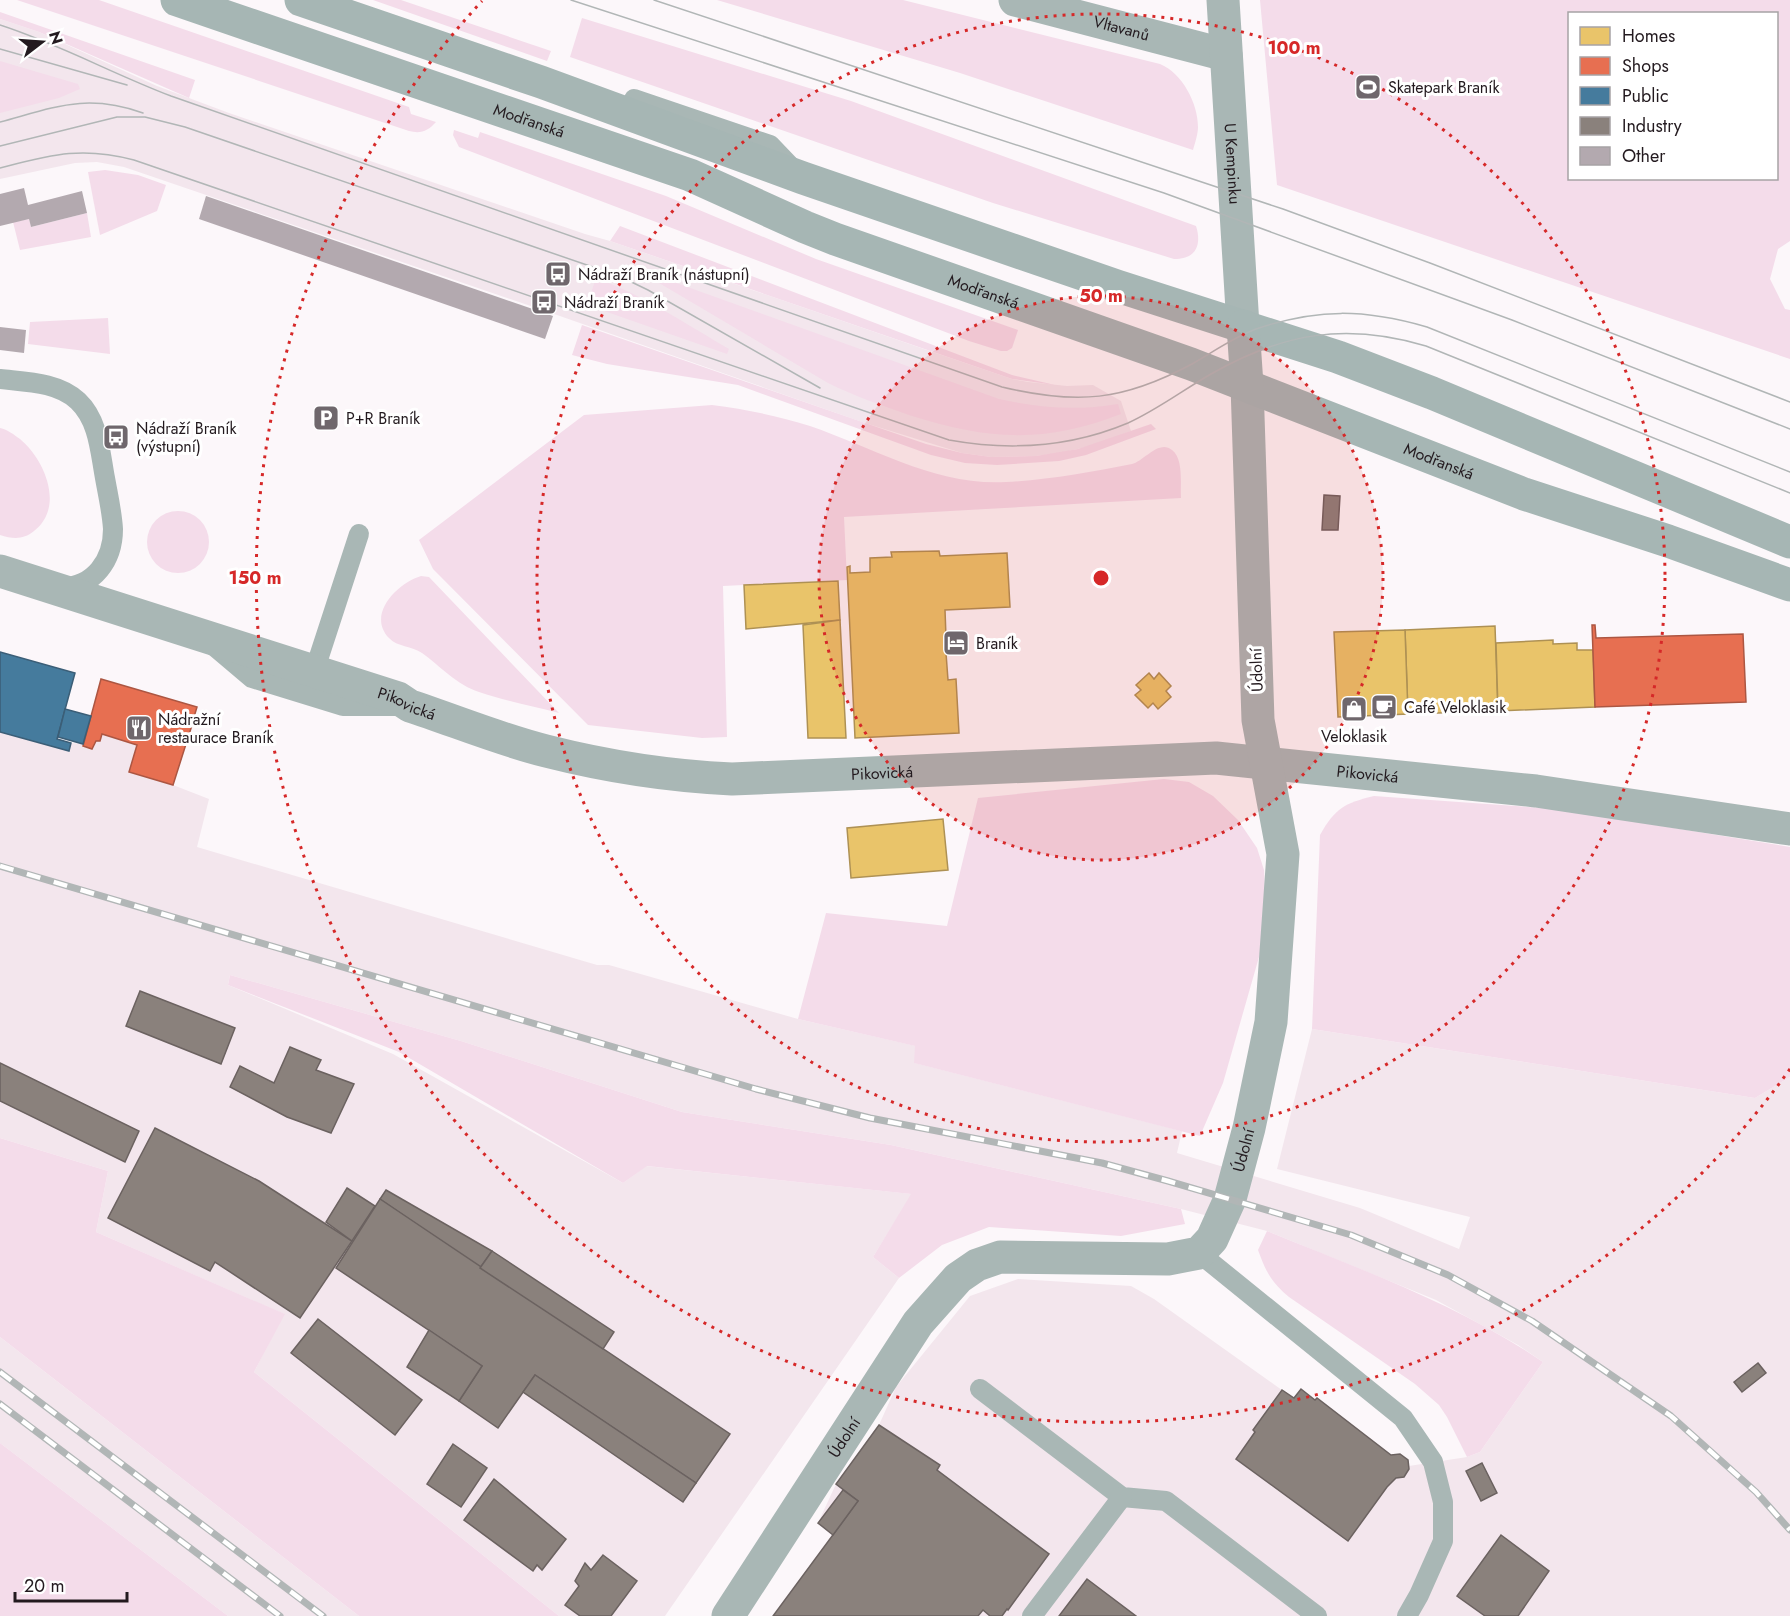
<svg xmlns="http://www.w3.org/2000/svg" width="1790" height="1616" font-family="Jost,sans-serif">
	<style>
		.built { fill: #f3e6ed }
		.green { fill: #f4dcea; fill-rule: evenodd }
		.homes { fill: #e9c46a; stroke: #ae9154; stroke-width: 1.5 }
		.shops { fill: #e76f51; stroke: #ac5642; stroke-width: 1.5 }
		.public { fill: #457b9d; stroke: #3b5e77; stroke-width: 1.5 }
		.industry { fill: #8a817c; stroke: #6b6260; stroke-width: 1.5 }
		.building { fill: #b3a9af }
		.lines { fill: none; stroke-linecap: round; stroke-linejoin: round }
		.service { stroke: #a9b7b5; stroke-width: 20 }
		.minor { stroke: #a9b7b5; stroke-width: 33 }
		.tertiary { stroke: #a9b7b5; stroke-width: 33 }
		.secondary { stroke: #a6b6b4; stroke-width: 33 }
		.tram { stroke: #b1b6b6; stroke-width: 1.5 }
		.rail-casing { stroke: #b1b6b6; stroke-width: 7 }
		.rail { stroke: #fff; stroke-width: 4.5; stroke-dasharray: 14; stroke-linecap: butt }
		.ring { fill: none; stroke: #d62828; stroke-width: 3; stroke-dasharray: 3 6 }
		.labels { text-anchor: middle; stroke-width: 6; stroke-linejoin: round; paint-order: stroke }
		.street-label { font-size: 16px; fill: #231a1f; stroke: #fff }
		.poi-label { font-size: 16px; fill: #231a1f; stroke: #fff; text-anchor: start }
		.centre { fill: #d62828; stroke: #fff; stroke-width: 3 }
		.ring-label { font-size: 18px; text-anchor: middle; font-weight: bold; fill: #d62828; stroke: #fff; stroke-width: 6; stroke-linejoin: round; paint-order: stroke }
	</style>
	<rect width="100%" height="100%" fill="#fcf7fa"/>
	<g class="built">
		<path d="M0,19L39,32L157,86L229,113L585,234L610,241L924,349L1012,379L1028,382L1067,386L1093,385L1121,401L1131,431L1095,445L1060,453L1036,456L991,457L962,453L865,423L557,315L124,167L97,162L75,163L0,179Z"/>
		<path d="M0,732L69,751L71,743L83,744V746L92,749L96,741H100L102,734L137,745L129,772L173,785L209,799L197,847L597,965H609L798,1019L916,1046L915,1063L1182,1131L1177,1153L1360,1208L1459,1249L1470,1217L1277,1169L1312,1029L1755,1098L1790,1077V1616H773L832,1535L818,1523L836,1484L879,1425L896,1387L970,1296L1018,1279L1131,1286L1154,1299L1293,1398L1301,1389L1315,1400L1317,1398L1390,1455L1400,1454L1408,1460L1409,1466L1467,1457L1480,1452L1543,1362L1518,1345L1436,1300L1267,1231L1181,1209L891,1145L682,1112L461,1041L230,975L228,985L393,1054L623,1183L646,1166L912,1194L873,1257L899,1278L665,1616H559L254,1372L284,1314L96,1232L108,1171L0,1138Z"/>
		<path d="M0,1337L359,1616H228L0,1443Z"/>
	</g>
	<g class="green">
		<path d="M17,0H99L409,107L411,114L436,122C428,131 421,134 409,131Z"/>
		<path d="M373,0H401L551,51L547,61Z"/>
		<path d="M717,0H903L1160,64C1182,73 1198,103 1198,127C1198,134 1195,143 1193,150L960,73Z"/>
		<path d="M1260,0H1790V241L1778,249L1770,279L1785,309L1790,310V359L1277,185ZM1570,14H1776V178H1570Z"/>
		<path d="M0,12L195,80L189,98L39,32L0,19Z"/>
		<path d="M582,18L851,101L1196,226C1202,245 1196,259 1174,259L993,203L570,57Z"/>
		<path d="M0,61L78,84L80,89L59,98L0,113Z"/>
		<path d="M454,130L478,138L480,132L666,196L816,259L1018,330L1012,348L1007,351H1001L969,341L459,147L453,135Z"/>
		<path d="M105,170L138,175L166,185L157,211L100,235L88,172Z"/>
		<path d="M87,213L91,237L20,250L13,222L29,219L31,227Z"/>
		<path d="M620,226L1012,375L1055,385L1012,379L610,241Z"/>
		<path d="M632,267L999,399C1040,408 1076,411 1118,404L1121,414C1044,444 987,440 909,415C881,405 854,396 828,383Z"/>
		<path d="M596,278C643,295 686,324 729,349L727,354L587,305Z"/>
		<path d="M108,318L110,354L28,344L30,322Z"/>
		<path d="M582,325L926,444L962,453L991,457L1036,456L1078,449L1151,424L1156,429L1086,455L1059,461L997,465L965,463L931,455L738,385L607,364L572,355Z"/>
		<path d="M712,405C745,409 778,416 810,426C874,448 936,486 1006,482C1048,480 1091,472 1132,464C1144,461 1159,439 1172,450C1184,459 1180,485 1181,498L844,517L847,580L723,586L727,737L702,738L588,725L433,569L419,540L584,415Z"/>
		<path d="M0,428C8,430 13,434 20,439C45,460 65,507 34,531C23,540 13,539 0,535Z"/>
		<circle cx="178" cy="542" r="31"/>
		<path d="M421,576L429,577L559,713C533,706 505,701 479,692C457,685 440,666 422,653C412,646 397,647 389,638C366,614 398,583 421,576Z"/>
		<path d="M1164,779L1189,782L1213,796L1238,820L1257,848L1264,870L1267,929L1223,1083L1200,1136L914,1063L915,1046L798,1019L826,913L947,926L978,798Z"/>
		<path d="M1374,796L1557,809L1790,847V1077L1755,1098L1312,1029L1320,835C1335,808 1345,803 1374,796Z"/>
		<path d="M230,975L461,1041L682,1112L891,1145L1181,1209L1185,1224L1121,1236L989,1227L942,1245L899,1278L873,1257L911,1194L647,1166L623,1183L399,1052L228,985Z"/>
		<path d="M0,1138L108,1171L96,1232L285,1314L254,1372L559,1616H359L0,1337Z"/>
		<path d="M1267,1231C1362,1270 1458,1304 1543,1362L1480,1452L1467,1457L1447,1417L1439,1405L1415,1384L1289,1297C1271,1282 1266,1272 1258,1250Z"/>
		<path d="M0,1443L228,1616H0Z"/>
	</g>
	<g class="homes">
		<path d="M939,551L940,556L1007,553L1010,607L945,610L946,637H958L959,653H946L948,680L956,679L959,733L855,738L847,567L850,566V573L870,572V558L892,557L891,552Z"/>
		<path d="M838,581L840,620L746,629L744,585Z"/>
		<path d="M840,620L846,738H808L803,625Z"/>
		<path d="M1495,626L1498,711L1408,714L1405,630Z"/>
		<path d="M1405,630L1408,714L1338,717L1334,632Z"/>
		<path d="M1553,640V644L1577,643V650H1593L1595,707L1498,711L1496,643Z"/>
		<path d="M1149,673L1154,679L1159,673L1171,686L1166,691L1171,697L1158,709L1153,703L1148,708L1135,695L1141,690L1136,685Z"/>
		<path d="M943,819L948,870L851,878L847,828Z"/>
	</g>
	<g class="shops">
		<path d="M1592,625H1595L1596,638L1743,634L1746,702L1595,707Z"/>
		<path d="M101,679L197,707L194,717L197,718L196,722H193L173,785L129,772L137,745L102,734L100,741H96L92,749L83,746Z"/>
	</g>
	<g class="public">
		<path d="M0,652L75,673L57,739L71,743L69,751L0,732Z"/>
		<path d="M65,709L91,716L83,744L58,737Z"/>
	</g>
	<g class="industry">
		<path d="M1324,495L1340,496L1338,530H1322Z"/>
		<path d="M140,991L235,1028L221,1064L126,1026Z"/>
		<path d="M290,1047L321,1060L316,1070L354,1084L331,1133L287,1117L230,1087L240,1066L274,1083Z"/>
		<path d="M0,1063L139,1131L125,1162L0,1101Z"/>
		<path d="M155,1128L259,1181L352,1241L300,1318L215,1262L210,1271L108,1218Z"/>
		<path d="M347,1188L375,1206L352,1241L326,1222Z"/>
		<path d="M386,1190L492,1251L480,1268L380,1199Z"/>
		<path d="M380,1199L730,1434L696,1483L535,1375L498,1428L459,1401L482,1366L336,1268Z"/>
		<path d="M492,1251L614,1332L603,1349L480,1268Z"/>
		<path d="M318,1319L422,1400L395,1435L291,1353Z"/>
		<path d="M429,1330L482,1366L459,1401L407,1367Z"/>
		<path d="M1758,1363L1766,1373L1742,1392L1734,1382Z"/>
		<path d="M535,1375L696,1483L683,1502L523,1392Z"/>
		<path d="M1301,1389L1315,1400L1317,1398L1391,1455L1400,1454L1408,1460L1409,1469L1404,1477L1396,1478L1387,1487L1348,1541L1236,1459L1255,1432L1253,1430L1282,1390L1294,1398Z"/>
		<path d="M879,1425L940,1465L937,1470L1049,1554L1008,1610L1007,1609L1002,1616H990L983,1610L978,1616H773L858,1501L836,1484Z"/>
		<path d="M453,1444L487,1468L461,1507L427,1484Z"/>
		<path d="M1482,1463L1497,1493L1481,1501L1466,1471Z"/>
		<path d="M494,1479L566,1539L542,1570L537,1565L533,1571L464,1520Z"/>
		<path d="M843,1490L858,1501L833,1535L818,1523Z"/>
		<path d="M1501,1535L1549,1571L1518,1616H1485L1457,1596Z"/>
		<path d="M603,1555L637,1581L611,1616H580L565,1605L579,1586L575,1581L585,1563L591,1570Z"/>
		<path d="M1087,1579L1136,1616H1059Z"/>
	</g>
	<g class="building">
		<path d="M24,188L28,205L82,191L87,213L31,227L29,219L0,226V194Z"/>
		<path d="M206,196L553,316L545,339L199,219Z"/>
		<path d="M0,327L26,330L24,353L0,350Z"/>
	</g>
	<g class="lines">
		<g class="service">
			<path d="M634,99L770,145L792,168"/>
			<path d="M0,379C26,382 58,382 78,401C99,421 100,452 105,478C108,495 112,512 113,529C113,560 94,587 62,587"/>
			<path d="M213,645L252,678L343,706H396"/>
			<path d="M314,672L359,534"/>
			<path d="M1199,1253L1403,1418L1433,1462L1443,1502V1541L1419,1595L1407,1616"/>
			<path d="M980,1389L1122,1497L1166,1501L1317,1616"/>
			<path d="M1032,1616L1122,1497"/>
		</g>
		<g class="minor">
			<path id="s1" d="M1015,0L1226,55"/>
			<path id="s2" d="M1223,0L1243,326"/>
			<path id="s3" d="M1264,763L1536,791L1790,829"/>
		</g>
		<g class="tertiary">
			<path id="s4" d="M0,571L398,698L410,706C453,720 501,740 546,751C609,767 667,776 732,779L1216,758L1264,763"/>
			<path id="s5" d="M728,1616L918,1323L958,1278L977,1265L1000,1257L1168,1259L1199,1253L1212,1239L1230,1199L1249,1128L1271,1022L1283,854L1258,720L1247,385"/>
		</g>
		<g class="secondary">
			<path id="s6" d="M177,0L690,175L805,227L835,239L1191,364L1524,494L1668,541L1790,585"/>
			<path d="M301,0L541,82L803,178L1117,286L1338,357L1432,393L1790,542"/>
			<path d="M1243,326L1247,385"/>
		</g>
		<g class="tram">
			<path d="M571,0L1164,193L1512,320L1790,429"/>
			<path d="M654,0L1283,209L1430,263L1790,402"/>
			<path d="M0,25C59,44 113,74 171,96L1002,387C1077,405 1123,401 1192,364C1213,352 1234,337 1256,329C1318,308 1364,309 1427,327L1790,472"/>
			<path d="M0,49L127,85"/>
			<path d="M0,122C56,107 86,93 143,113"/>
			<path d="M0,146L117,117H145L185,127L619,276L648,290L820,388"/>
			<path d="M0,168C51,155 81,146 134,160L949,440C1010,451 1071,447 1128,423C1157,410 1183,390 1211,374C1283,333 1346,322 1426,346L1790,493"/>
		</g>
		<defs>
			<g id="rail">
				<path d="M0,866L756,1089L870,1118L1102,1163L1168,1181L1351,1235L1448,1275L1532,1321L1671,1416L1756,1492L1790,1530"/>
				<path d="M0,1372L323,1616"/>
				<path d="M0,1404L280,1616"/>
			</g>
		</defs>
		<use href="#rail" class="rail-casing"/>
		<use href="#rail" class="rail"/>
	</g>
	<circle cx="1101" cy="578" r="282" fill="#d62828" fill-opacity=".12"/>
	<g class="ring">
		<circle cx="1101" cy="578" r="282"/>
		<circle cx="1101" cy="578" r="564"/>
		<path d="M1790 1069A846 846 0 1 1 482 1"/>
	</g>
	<defs>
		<symbol id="stadium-square" viewBox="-11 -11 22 22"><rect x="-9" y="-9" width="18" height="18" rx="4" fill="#6f676c" stroke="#fff"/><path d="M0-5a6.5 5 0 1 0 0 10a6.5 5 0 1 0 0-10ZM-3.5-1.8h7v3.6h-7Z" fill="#fff"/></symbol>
		<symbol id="bus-square" viewBox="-11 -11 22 22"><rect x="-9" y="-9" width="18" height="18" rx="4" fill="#6f676c" stroke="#fff"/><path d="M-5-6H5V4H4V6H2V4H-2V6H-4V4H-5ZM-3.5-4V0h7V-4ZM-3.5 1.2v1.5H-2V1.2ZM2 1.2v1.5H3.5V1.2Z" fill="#fff"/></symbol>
		<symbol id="parking-square" viewBox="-11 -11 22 22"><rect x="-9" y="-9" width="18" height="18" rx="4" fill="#6f676c" stroke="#fff"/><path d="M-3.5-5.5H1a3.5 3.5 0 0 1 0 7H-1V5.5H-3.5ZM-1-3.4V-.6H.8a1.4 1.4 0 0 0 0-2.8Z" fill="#fff"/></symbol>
		<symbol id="hotel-square" viewBox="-11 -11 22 22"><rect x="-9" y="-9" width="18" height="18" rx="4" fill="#6f676c" stroke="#fff"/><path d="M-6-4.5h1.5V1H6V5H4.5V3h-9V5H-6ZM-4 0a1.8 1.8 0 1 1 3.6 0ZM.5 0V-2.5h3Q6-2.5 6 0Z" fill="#fff"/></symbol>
		<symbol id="cafe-square" viewBox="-11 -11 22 22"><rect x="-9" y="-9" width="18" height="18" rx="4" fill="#6f676c" stroke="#fff"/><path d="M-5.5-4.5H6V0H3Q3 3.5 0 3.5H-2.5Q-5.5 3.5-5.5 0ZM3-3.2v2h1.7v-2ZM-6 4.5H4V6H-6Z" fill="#fff"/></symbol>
		<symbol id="shop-square" viewBox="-11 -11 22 22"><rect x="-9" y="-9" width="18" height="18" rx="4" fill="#6f676c" stroke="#fff"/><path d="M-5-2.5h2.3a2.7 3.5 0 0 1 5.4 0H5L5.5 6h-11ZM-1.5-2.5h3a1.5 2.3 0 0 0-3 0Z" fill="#fff"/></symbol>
		<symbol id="restaurant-square" viewBox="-11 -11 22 22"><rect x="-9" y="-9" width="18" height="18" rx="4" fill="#6f676c" stroke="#fff"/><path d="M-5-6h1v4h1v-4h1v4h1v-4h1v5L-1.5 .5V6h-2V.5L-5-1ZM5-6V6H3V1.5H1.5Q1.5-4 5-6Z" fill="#fff"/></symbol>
	</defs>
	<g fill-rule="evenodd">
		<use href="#stadium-square" x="1353" y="72" width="30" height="30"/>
		<use href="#bus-square" x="543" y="259" width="30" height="30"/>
		<use href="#bus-square" x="529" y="287" width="30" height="30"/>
		<use href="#parking-square" x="311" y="403" width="30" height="30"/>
		<use href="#bus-square" x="101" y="422" width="30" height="30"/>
		<use href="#hotel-square" x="941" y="628" width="30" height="30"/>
		<use href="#cafe-square" x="1369" y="692" width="30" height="30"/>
		<use href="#shop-square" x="1339" y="694" width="30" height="30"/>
		<use href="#restaurant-square" x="124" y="713" width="30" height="30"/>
	</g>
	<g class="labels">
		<g class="street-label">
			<text dy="6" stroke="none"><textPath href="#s1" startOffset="110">Vltavanů</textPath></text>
			<text dy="6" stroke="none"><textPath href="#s6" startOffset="372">Modřanská</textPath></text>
			<text dy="6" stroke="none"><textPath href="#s2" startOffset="164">U Kempinku</textPath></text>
			<text dy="6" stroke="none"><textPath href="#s6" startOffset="858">Modřanská</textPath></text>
			<text dy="6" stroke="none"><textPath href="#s6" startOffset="1344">Modřanská</textPath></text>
			<text transform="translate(1256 670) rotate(-92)" y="6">Údolní</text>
			<text dy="6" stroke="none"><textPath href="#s4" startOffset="428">Pikovická</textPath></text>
			<text dy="6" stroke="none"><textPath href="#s4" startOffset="914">Pikovická</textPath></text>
			<text dy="6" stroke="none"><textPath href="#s3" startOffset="104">Pikovická</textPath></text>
			<text dy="6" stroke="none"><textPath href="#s5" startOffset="770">Údolní</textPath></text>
			<text dy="6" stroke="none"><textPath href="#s5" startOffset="213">Údolní</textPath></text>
		</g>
		<g class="poi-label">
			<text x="1388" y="93">Skatepark Braník</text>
			<text x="578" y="280">Nádraží Braník (nástupní)</text>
			<text x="564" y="308">Nádraží Braník</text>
			<text x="346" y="424">P+R Braník</text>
			<text x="136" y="434">Nádraží Braník<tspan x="136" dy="18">(výstupní)</tspan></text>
			<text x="976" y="649">Braník</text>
			<text x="1404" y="713">Café Veloklasik</text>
			<text x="158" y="725">Nádražní<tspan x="158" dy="18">restaurace Braník</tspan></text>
			<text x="1354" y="742" text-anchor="middle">Veloklasik</text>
		</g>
	</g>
	<circle cx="1101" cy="578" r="9" class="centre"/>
	<g class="ring-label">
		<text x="1294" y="54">100 m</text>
		<text x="1101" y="302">50 m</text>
		<text x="255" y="584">150 m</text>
	</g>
	<rect x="1568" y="12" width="210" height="168" fill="#ffffff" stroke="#a7a3a5" stroke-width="1.5"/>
	<rect x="1580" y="27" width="30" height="18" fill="#e9c46a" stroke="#a7a3a5" stroke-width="1.5"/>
	<text x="1622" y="42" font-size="18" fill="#231a1f">Homes</text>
	<rect x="1580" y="57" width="30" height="18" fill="#e76f51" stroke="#a7a3a5" stroke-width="1.5"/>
	<text x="1622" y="72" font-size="18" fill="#231a1f">Shops</text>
	<rect x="1580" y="87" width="30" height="18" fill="#457b9d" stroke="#a7a3a5" stroke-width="1.5"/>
	<text x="1622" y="102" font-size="18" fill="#231a1f">Public</text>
	<rect x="1580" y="117" width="30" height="18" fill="#8a817c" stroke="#a7a3a5" stroke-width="1.5"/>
	<text x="1622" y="132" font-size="18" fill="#231a1f">Industry</text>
	<rect x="1580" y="147" width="30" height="18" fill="#b3a9af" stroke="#a7a3a5" stroke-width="1.5"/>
	<text x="1622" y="162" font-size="18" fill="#231a1f">Other</text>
	<g transform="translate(42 42) rotate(73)" stroke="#ffffff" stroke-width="4.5" paint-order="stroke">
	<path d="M0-4.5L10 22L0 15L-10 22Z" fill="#231a1f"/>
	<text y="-9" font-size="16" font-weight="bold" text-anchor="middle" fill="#231a1f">N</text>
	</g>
	<path d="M15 1592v9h112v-9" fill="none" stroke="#231a1f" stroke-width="3"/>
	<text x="24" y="1592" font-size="18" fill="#231a1f" stroke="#ffffff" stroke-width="4.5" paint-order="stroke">20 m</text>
</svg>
